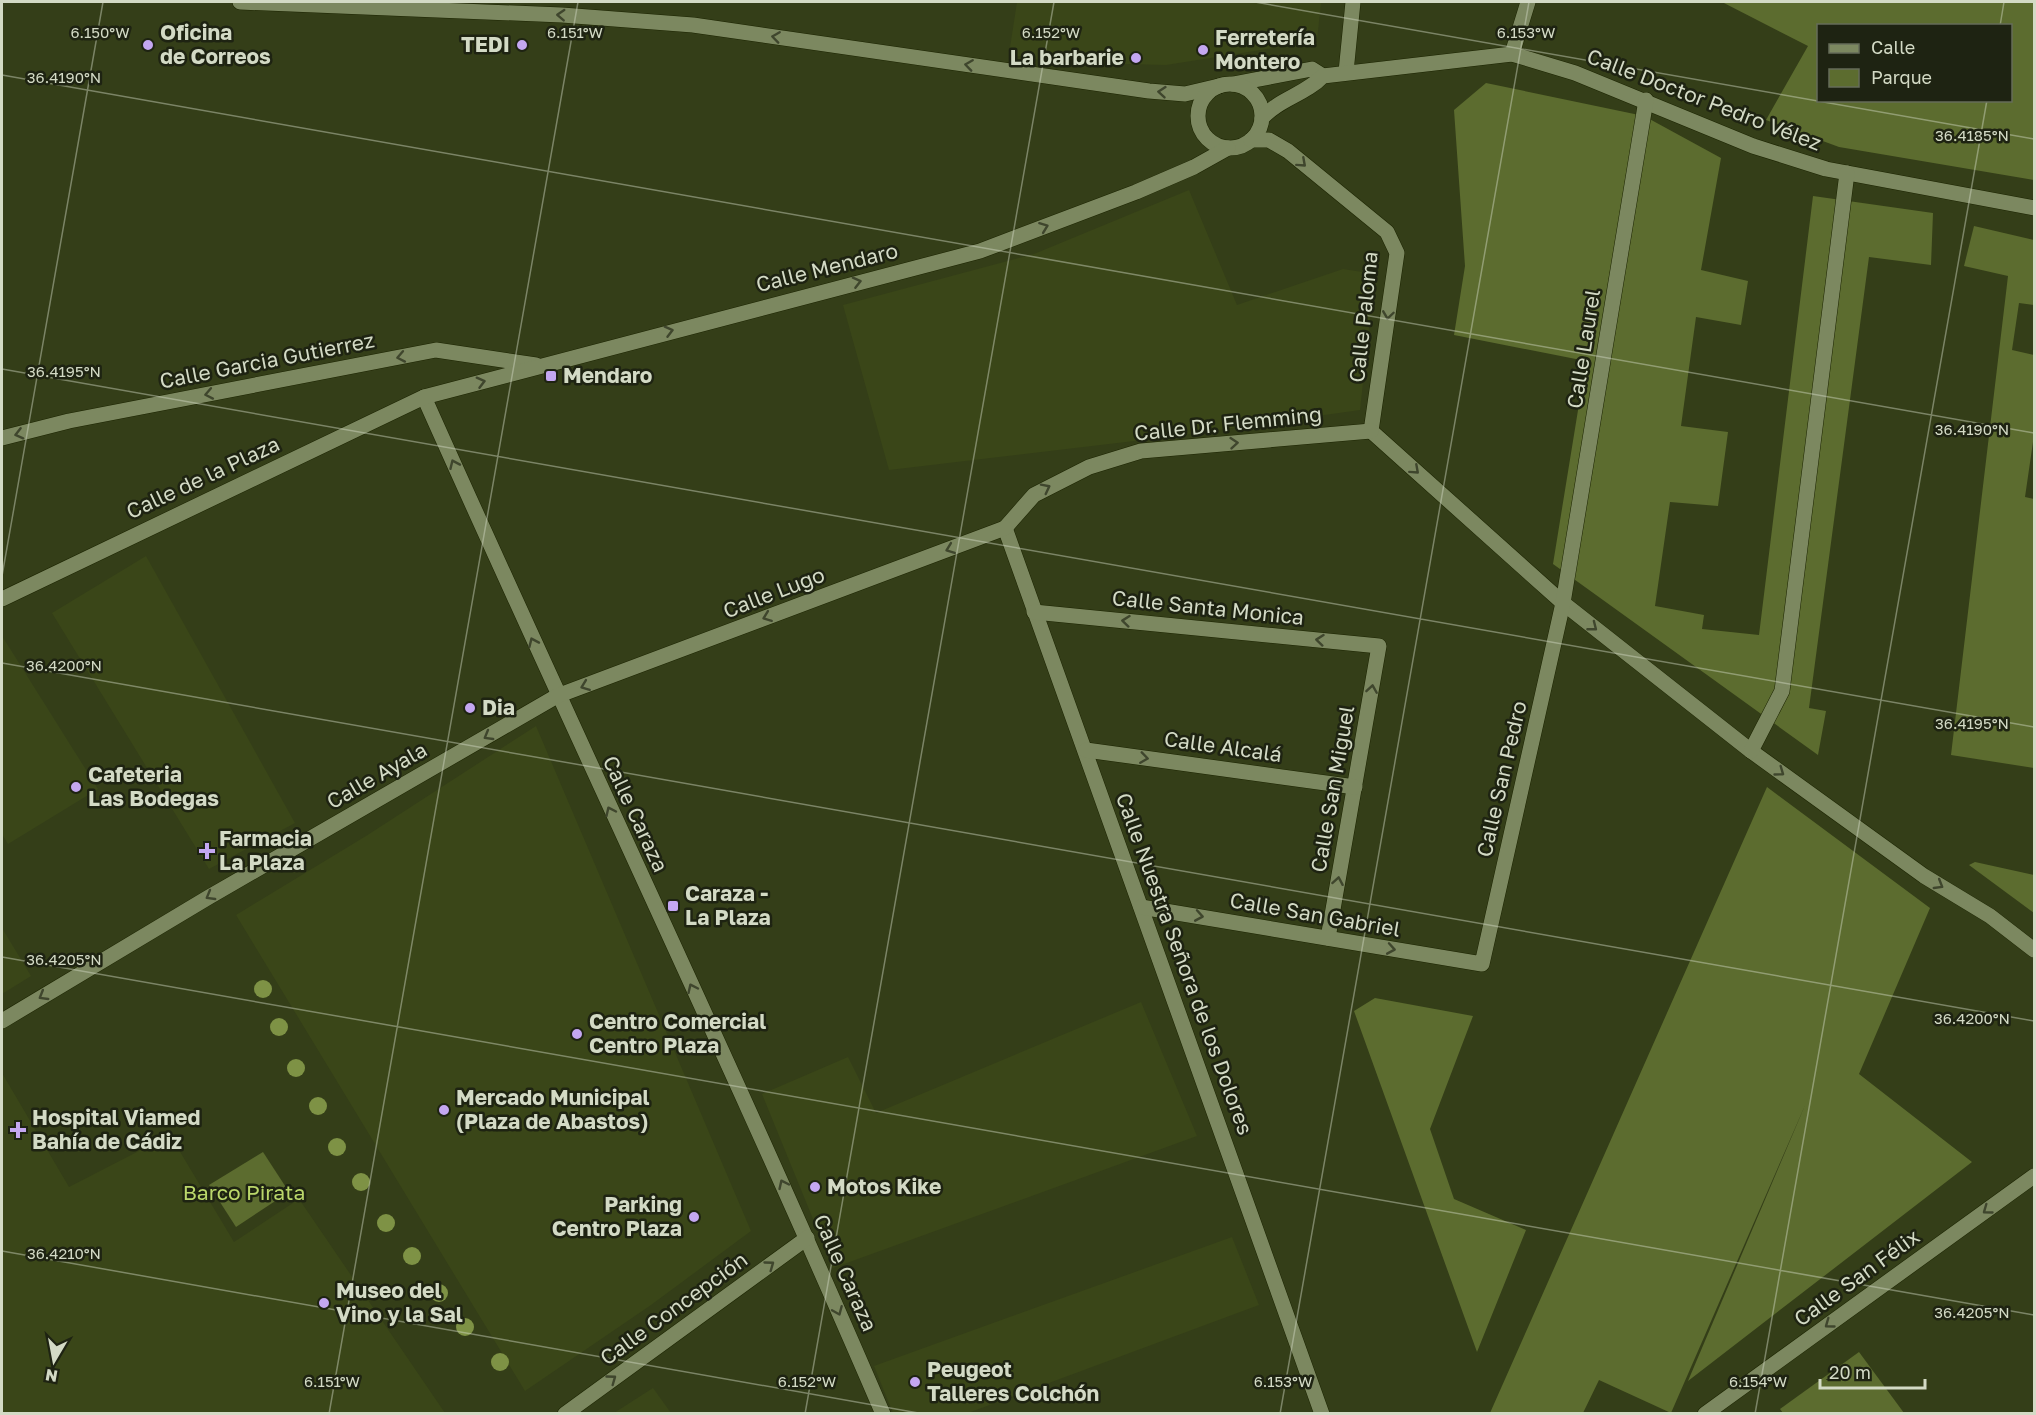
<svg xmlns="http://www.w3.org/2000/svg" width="2036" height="1415" font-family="'Golos Text',sans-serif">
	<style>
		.built { fill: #3a4618 }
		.green { fill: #5c6c2f; fill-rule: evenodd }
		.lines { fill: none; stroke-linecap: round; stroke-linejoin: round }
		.minor-casing { stroke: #1c2400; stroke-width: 16 }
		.minor { stroke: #7c8860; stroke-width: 15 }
		.tree { fill: #7e9245 }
		.oneway { stroke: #3f462d }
		.ticks { fill: none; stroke: #d3dac5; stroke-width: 1.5; stroke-opacity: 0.45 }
		.poi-dot { fill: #c4a7f1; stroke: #1e2312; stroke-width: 2 }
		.labels { text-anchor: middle; stroke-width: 5; stroke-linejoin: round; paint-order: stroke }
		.poi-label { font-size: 21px; font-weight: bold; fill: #d3dac5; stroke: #1e2312; text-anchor: start }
		.street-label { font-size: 21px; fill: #d3dac5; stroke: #1e2312 }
		.park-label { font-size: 21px; fill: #bad76a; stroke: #1e2312 }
		.ticks-label { font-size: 15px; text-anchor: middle; fill: #d3dac5; stroke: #1e2312; stroke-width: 5; stroke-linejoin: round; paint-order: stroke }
	</style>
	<rect width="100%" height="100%" fill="#343e18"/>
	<g class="built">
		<path d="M1017,2H1321L1317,41L1166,65L1049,62L1009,54Z"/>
		<path d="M1189,190L1237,305L1343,269L1375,274L1360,410L1168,437L889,470L843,305L1034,254Z"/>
		<path d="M146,556L295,823L209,869L52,613Z"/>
		<path d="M2,636L98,789L8,844L2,834Z"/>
		<path d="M536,726L751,1231L651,1305L525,1391L236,915L366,836Z"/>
		<path d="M2,928L31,976L2,994Z"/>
		<path d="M1141,1002L1197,1136L833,1268L762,1094L848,1057L876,1113Z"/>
		<path d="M2,1073L69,1187L170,1135L234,1242L299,1199L445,1413H2Z"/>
		<path d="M1232,1237L1259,1305L968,1413H893L874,1366Z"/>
		<path d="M653,1388L671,1413H614Z"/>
	</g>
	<g class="green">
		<path d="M1722,2H2034V180L1839,147L1766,120L1808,46ZM1818,26H2010V100H1818Z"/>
		<path d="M1486,83L1644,116L1721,158L1701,270L1748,281L1741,325L1696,317L1681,426L1728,432L1718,506L1670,502L1655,606L1704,615L1702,629L1759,635L1813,196L1933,213L1931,265L1869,257L1809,708L1826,711L1818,755L1553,564L1586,361L1454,335L1465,266L1454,110Z"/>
		<path d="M1974,226L2034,240V305L2019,303L2012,350L2034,355V435L2025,497L2034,499V768L1951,755L2008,276L1964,266Z"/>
		<path d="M1767,787L1930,908L1859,1074L1972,1162L1688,1381L1806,1103L1671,1413L1599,1380L1583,1413H1490Z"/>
		<path d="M1975,862L2034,875V913L1969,865Z"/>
		<path d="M1375,998L1473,1016L1430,1129L1454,1199L1526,1230L1477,1352L1354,1011Z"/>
		<path d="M263,1152L289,1192L236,1227L209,1185Z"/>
		<path d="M1859,1352L1904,1413H1783L1780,1409Z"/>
	</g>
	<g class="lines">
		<defs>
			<g id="minor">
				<path d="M240,2L562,15L693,25L1149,91L1185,94L1219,86"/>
				<path d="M1512,54L1528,2"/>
				<path d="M1346,72L1353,2"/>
				<path d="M1233,84L1312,69L1323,76"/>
				<circle cx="1230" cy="116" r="32"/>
				<path d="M1262,118C1279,99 1306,94 1323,76L1512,54L1575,73L1753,146L1826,169L2034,208"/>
				<path d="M1251,140H1269L1288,151L1387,232L1397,253L1371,431"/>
				<path d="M424,397C575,736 736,1072 883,1414"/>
				<path d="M1371,431L1563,603L1751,751L1924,876L1990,916L2034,950"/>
				<path d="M2,438L69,421L436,350L536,365"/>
				<path d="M1005,528L1322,1414"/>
				<path d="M1005,528L1034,495L1089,467L1141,451L1371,431"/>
				<path d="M2,599L424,397L980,251L1136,192L1194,167L1228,148"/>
				<path d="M1034,612L1379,646L1328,938"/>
				<path d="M1086,750L1355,787"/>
				<path d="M1751,751L1782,691L1847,173"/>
				<path d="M1141,907L1482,964L1563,603L1646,100"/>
				<path d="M2,1021L209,897L557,696L1005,528"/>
				<path d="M565,1414L807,1238"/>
				<path d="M1705,1414L2034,1176"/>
			</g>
		</defs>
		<use href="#minor" class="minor-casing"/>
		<use href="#minor" class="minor"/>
	</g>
	<g class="tree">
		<circle cx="263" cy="989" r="9"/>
		<circle cx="279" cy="1027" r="9"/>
		<circle cx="296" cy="1068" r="9"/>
		<circle cx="318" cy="1106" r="9"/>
		<circle cx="337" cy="1147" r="9"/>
		<circle cx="361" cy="1182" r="9"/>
		<circle cx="386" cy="1223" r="9"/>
		<circle cx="412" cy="1256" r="9"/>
		<circle cx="439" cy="1293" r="9"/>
		<circle cx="465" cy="1327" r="9"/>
		<circle cx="500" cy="1362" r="9"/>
	</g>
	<defs><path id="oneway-chevron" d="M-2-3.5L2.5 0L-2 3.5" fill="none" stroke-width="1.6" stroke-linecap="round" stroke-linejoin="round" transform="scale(1.5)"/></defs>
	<g class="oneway">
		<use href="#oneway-chevron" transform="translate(561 15) rotate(-177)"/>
		<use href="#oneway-chevron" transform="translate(776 37) rotate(-172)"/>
		<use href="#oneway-chevron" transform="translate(969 65) rotate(-172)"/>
		<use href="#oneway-chevron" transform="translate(1162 92) rotate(-175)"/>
		<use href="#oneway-chevron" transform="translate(1302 163) rotate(42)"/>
		<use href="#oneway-chevron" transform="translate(1044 227) rotate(-21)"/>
		<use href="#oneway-chevron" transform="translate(857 282) rotate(-14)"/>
		<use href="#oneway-chevron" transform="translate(1388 315) rotate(98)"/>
		<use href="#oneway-chevron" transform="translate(669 331) rotate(-15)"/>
		<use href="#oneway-chevron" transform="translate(401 357) rotate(169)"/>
		<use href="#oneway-chevron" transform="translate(481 382) rotate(-15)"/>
		<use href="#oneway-chevron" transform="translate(209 394) rotate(169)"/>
		<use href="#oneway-chevron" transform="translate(19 434) rotate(166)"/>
		<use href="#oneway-chevron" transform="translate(1234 443) rotate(-5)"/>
		<use href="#oneway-chevron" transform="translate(454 464) rotate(-114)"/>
		<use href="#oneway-chevron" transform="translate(1415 470) rotate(42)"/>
		<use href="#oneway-chevron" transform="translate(1046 488) rotate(-27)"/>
		<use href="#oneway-chevron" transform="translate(950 549) rotate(159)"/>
		<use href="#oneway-chevron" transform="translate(767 617) rotate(159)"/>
		<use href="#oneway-chevron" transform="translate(1126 621) rotate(-174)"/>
		<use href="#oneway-chevron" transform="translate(1593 627) rotate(38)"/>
		<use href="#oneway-chevron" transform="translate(1320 640) rotate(-174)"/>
		<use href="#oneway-chevron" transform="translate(533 642) rotate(-114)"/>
		<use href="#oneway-chevron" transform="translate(585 686) rotate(159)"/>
		<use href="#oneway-chevron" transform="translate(1372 689) rotate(-81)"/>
		<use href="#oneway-chevron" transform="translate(488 736) rotate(150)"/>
		<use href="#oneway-chevron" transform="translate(1144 758) rotate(8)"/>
		<use href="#oneway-chevron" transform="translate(1780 772) rotate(36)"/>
		<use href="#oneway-chevron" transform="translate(610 811) rotate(-115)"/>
		<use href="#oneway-chevron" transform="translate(1338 881) rotate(-80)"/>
		<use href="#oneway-chevron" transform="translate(1939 885) rotate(31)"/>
		<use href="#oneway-chevron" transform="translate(210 896) rotate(150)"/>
		<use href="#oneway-chevron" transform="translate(1199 916) rotate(10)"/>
		<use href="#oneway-chevron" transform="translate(1391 949) rotate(10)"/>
		<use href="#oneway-chevron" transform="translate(692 988) rotate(-115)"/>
		<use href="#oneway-chevron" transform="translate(43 996) rotate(149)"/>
		<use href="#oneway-chevron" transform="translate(783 1184) rotate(-115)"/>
		<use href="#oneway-chevron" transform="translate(1987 1210) rotate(144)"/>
		<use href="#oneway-chevron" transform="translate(770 1265) rotate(-36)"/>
		<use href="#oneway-chevron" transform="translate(838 1311) rotate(67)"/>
		<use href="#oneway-chevron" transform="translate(1829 1324) rotate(144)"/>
		<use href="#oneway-chevron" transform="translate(612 1379) rotate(-36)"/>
	</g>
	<path class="ticks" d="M1255,2L2034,139M2000,26L2004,2M2,75L2034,433M2,369L2034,727M2,576L103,2M2,663L2034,1021M2,957L2034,1315M2,1251L924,1414M329,1414L578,2M805,1414L1054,2M1280,1414L1529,2M1755,1414L1987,100"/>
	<g class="poi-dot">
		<circle cx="148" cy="45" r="6"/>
		<circle cx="522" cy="45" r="6"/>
		<circle cx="1203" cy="50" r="6"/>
		<circle cx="1136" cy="58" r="6"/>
		<rect x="545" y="370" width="12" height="12" rx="3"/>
		<circle cx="470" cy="708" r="6"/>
		<circle cx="76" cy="787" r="6"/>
		<path d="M204 842h6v6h6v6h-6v6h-6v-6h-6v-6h6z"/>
		<rect x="667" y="900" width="12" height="12" rx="3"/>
		<circle cx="577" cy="1034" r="6"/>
		<circle cx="444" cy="1110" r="6"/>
		<path d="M15 1121h6v6h6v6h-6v6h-6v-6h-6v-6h6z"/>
		<circle cx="815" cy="1187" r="6"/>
		<circle cx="694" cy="1217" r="6"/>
		<circle cx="324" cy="1303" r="6"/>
		<circle cx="915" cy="1382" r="6"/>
	</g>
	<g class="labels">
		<g class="poi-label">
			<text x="160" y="40">Oficina<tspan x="160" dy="24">de Correos</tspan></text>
			<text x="1215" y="45">Ferretería<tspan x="1215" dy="24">Montero</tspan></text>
			<text x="510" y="52" text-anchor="end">TEDI</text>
			<text x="1124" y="65" text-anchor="end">La barbarie</text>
			<text x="563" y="383">Mendaro</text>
			<text x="482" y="715">Dia</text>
			<text x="88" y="782">Cafeteria<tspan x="88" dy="24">Las Bodegas</tspan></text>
			<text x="219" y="846">Farmacia<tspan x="219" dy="24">La Plaza</tspan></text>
			<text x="685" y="901">Caraza -<tspan x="685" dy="24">La Plaza</tspan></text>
			<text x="589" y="1029">Centro Comercial<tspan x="589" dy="24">Centro Plaza</tspan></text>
			<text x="456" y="1105">Mercado Municipal<tspan x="456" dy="24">(Plaza de Abastos)</tspan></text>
			<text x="32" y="1125">Hospital Viamed<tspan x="32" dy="24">Bahía de Cádiz</tspan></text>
			<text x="827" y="1194">Motos Kike</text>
			<text x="682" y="1212" text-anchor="end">Parking<tspan x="682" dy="24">Centro Plaza</tspan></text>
			<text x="336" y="1298">Museo del<tspan x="336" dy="24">Vino y la Sal</tspan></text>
			<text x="927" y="1377">Peugeot<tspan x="927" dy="24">Talleres Colchón</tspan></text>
		</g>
		<g class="street-label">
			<text transform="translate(1704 100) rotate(21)" y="7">Calle Doctor Pedro Vélez</text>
			<text transform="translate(827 268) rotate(-14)" y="7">Calle Mendaro</text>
			<text transform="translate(1364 317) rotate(-84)" y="7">Calle Paloma</text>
			<text transform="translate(1584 349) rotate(-81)" y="7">Calle Laurel</text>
			<text transform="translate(267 361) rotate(-11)" y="7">Calle Garcia Gutierrez</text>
			<text transform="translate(1228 424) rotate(-6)" y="7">Calle Dr. Flemming</text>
			<text transform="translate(203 478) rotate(-25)" y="7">Calle de la Plaza</text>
			<text transform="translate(774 593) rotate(-21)" y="7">Calle Lugo</text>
			<text transform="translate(1208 608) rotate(6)" y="7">Calle Santa Monica</text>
			<text transform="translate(1223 747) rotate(8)" y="7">Calle Alcalá</text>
			<text transform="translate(377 776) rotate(-30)" y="7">Calle Ayala</text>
			<text transform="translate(1502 779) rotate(-77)" y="7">Calle San Pedro</text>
			<text transform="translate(1333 789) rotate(-80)" y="7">Calle San Miguel</text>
			<text transform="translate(635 814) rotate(65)" y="7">Calle Caraza</text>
			<text transform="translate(1315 915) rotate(10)" y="7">Calle San Gabriel</text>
			<text transform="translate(1184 964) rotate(70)" y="7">Calle Nuestra Señora de los Dolores</text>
			<text transform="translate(845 1273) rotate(66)" y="7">Calle Caraza</text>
			<text transform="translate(1857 1278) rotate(-36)" y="7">Calle San Félix</text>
			<text transform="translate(674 1309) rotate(-36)" y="7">Calle Concepción</text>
		</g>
		<g class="park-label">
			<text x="244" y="1200">Barco Pirata</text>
		</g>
	</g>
	<g class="ticks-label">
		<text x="575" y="38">6.151°W</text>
		<text x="1051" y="38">6.152°W</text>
		<text x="1526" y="38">6.153°W</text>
		<text x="100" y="38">6.150°W</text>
		<text x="64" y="83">36.4190°N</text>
		<text x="1972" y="141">36.4185°N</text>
		<text x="64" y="377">36.4195°N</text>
		<text x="1972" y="435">36.4190°N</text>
		<text x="64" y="671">36.4200°N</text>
		<text x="1972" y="729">36.4195°N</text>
		<text x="64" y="965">36.4205°N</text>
		<text x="1972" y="1024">36.4200°N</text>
		<text x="64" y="1259">36.4210°N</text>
		<text x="1972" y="1318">36.4205°N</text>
		<text x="332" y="1387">6.151°W</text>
		<text x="807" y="1387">6.152°W</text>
		<text x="1283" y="1387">6.153°W</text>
		<text x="1758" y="1387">6.154°W</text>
	</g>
	<rect width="2036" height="1415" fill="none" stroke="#d3dac5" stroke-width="6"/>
	<rect x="1817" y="24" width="195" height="78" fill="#1e2312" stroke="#666c5a" stroke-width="1.5"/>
	<rect x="1829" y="44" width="30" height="9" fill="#7c8860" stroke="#666c5a" stroke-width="1.5"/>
	<text x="1871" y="54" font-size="18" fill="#d3dac5">Calle</text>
	<rect x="1829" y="69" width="30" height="18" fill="#5c6c2f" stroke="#666c5a" stroke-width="1.5"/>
	<text x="1871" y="84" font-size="18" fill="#d3dac5">Parque</text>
	<g transform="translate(54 1361) rotate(190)" stroke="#1e2312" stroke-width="4.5" paint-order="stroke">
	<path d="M0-4.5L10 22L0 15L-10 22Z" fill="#d3dac5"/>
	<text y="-9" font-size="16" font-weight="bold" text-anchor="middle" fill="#d3dac5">N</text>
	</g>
	<path d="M1820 1379v9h105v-9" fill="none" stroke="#d3dac5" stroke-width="3"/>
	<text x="1829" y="1379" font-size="18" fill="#d3dac5" stroke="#1e2312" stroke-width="4.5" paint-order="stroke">20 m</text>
</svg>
